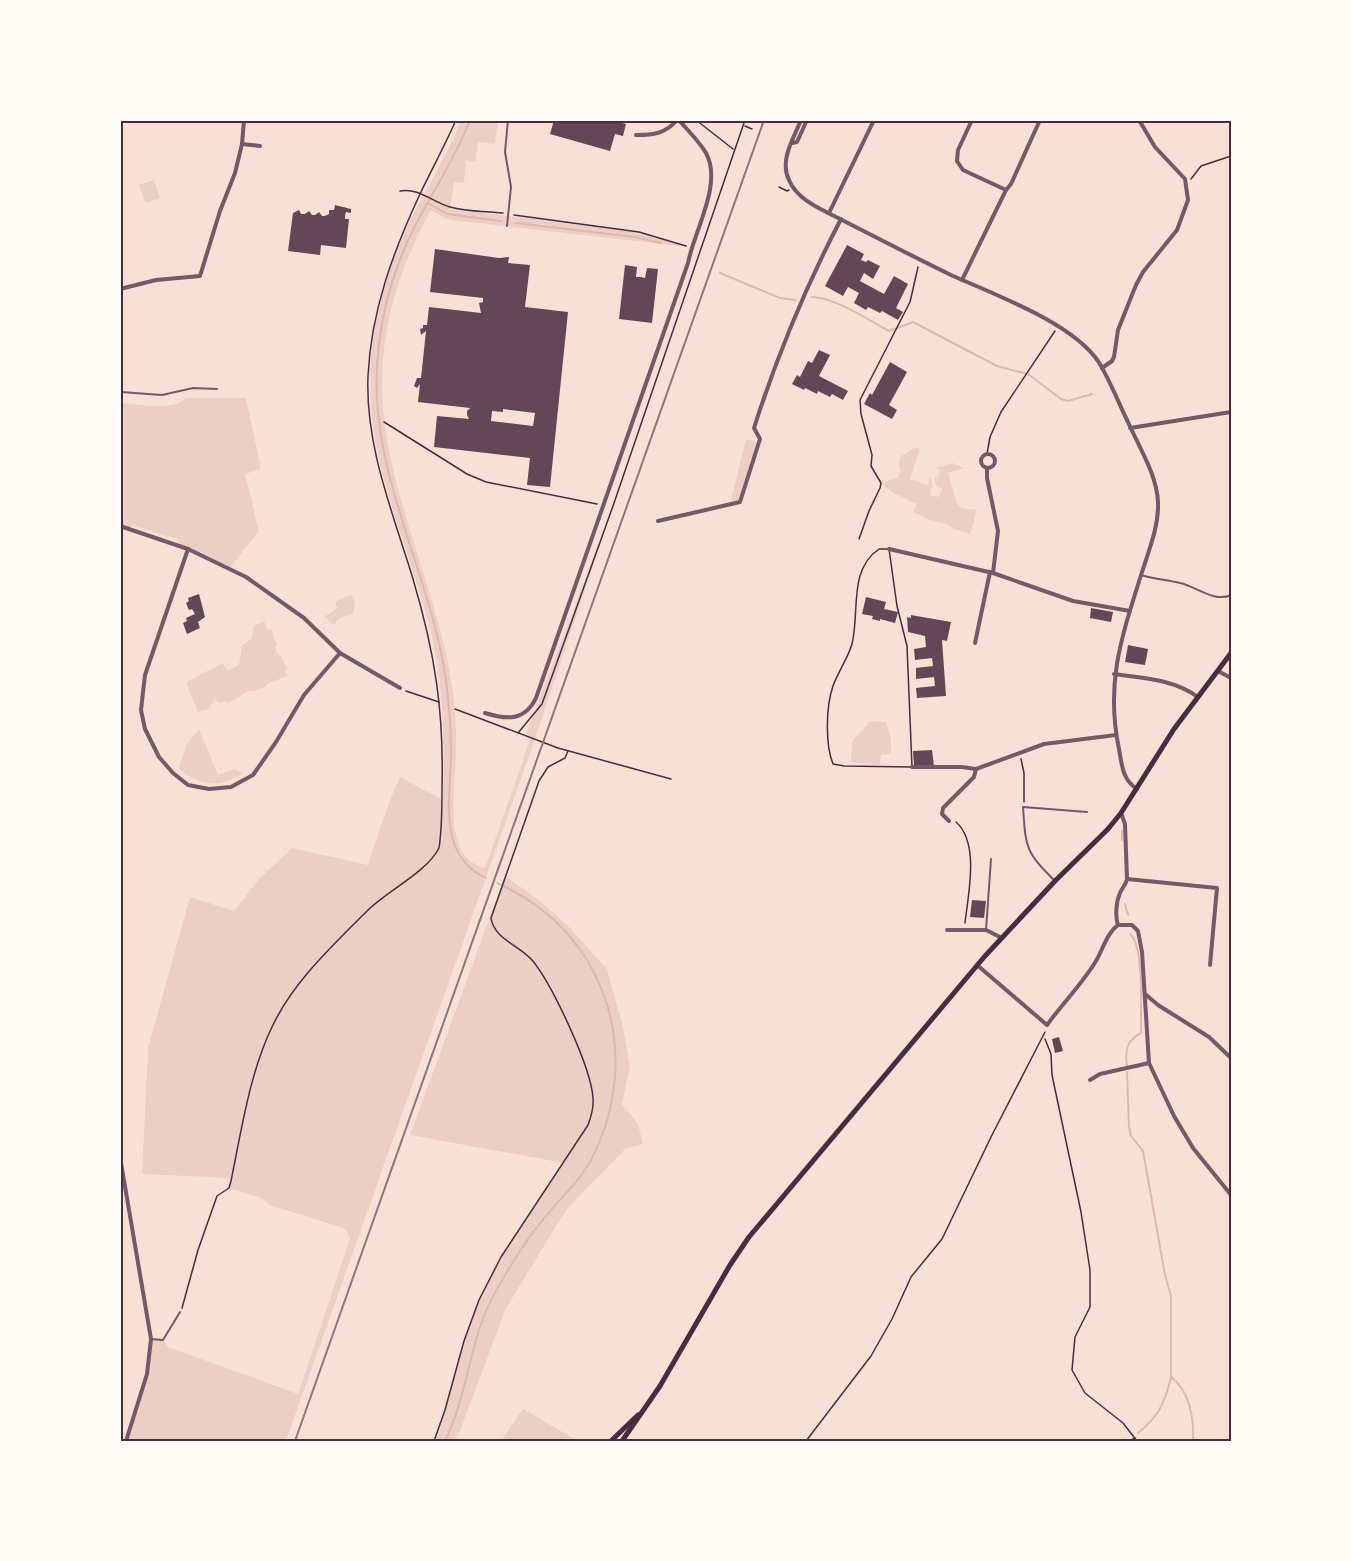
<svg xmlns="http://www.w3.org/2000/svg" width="1351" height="1561" font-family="Figtree,sans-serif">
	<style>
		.green { fill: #ebcfc5 }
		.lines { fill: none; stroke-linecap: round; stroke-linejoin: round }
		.stream { stroke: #dcb8b0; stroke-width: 2 }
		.building { fill: #644757; fill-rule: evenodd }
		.path { stroke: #4a2c40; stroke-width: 1.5 }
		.service { stroke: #755966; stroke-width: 2 }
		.minor { stroke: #755966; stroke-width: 4 }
		.secondary { stroke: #4a2c40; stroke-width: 5 }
		.rail { stroke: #8f747c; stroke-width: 2 }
		.neatline { fill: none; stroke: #4a2c40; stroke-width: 2 }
	</style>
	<rect width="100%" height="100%" fill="#f7e1d7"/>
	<g class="green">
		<path d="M461,120H498L495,144L478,142L476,162L466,161L464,183L454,182L450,209L627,230L679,244V246L451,220L444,218L431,210C400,267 382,322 382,388C384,494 442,594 454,701C456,717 456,734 456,751C456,785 440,858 485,868L530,740L529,736L526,734L613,506L534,742L286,1441H126L147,1374L151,1339L163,1340L168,1347L298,1394L350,1239L346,1229L270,1205L261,1198L229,1188L231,1178L142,1174L148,1048L190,897L234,911L259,879L292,848L368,865L390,800L400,777L443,800C445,745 444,691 432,637C418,577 393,520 379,459C369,415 368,368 375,324C380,290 398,243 414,213C430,182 449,153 461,120Z"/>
		<path d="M154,180L160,198L146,203L139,185Z"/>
		<path d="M186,398H246L261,469L245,474L259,531L229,569L178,546L179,540L132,525L130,530L120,526V403C139,404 171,412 186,398Z"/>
		<path d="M746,439L758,443L740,502L730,504Z"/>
		<path d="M916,447L920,449L910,479L927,485L930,477L933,484L930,495L939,497L942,489L936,485L934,477L937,479L940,470L936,468L953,463L964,468L948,473L957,503L961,508L977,510L970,534L954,529L947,524L932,521L913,512L917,504L892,492L881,483L898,477L901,471L898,464L901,456Z"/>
		<path d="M351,594L355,602L353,613L338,620L334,625L324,617L337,608L335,602Z"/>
		<path d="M264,621L268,630L271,629L277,645L275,646L278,655H281L287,670L285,671L287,676L267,684V686L252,692L251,690L242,694V696L227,703L226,701L220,703L214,699L209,709L198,712L186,682L223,663L227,671L239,665L242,645C252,640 253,636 254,626Z"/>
		<path d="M870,721L886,722L891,740V754L881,755L880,765L851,762L852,742Z"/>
		<path d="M199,729L218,775L234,769L243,773C221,788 200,787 179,769L187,744Z"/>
		<path d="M505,876L539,900L567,925L607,969L623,1027L630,1066L622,1104L638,1124L643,1144L625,1149L566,1210L506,1308L456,1441H434C451,1395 459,1346 479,1300C501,1251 535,1208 564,1163L410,1135Z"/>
		<path d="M523,1409L578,1441H501Z"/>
	</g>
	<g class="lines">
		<g class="stream">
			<path d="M470,120C456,157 434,189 416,224C395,265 382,309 378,354C366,469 430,569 446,680C449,704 451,728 451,752C451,796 436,855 486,878"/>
			<path d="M428,203L447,214L501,221"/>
			<path d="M516,223L635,237L661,243"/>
			<path d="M720,273L780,298L795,300"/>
			<path d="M812,297C836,298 867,319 889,331L913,322L997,366L1028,374L1061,399L1068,401L1092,394"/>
			<path d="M1122,831V840"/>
			<path d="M1125,904L1128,915"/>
			<path d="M1127,1066C1125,1051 1126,1041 1141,1033V1029C1141,1011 1144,945 1130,934"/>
			<path d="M1127,1072L1129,1127L1131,1136L1143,1151L1165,1275L1171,1296V1377C1190,1391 1194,1419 1193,1441"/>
			<path d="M1138,1433C1159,1416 1164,1404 1171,1378"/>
			<path d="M445,1441C468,1395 469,1340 494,1295C509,1267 526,1239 547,1215C562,1196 581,1180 592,1158C645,1053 606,931 497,883"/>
			<path d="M1122,1441L1125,1439"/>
		</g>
	</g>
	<g class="building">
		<path d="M554,120H618V122L626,124L623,136L615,134L610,151L550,134Z"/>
		<path d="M335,205L351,209V213L346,212L345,216V219H349L346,248L321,245L320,255L288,251L293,213L299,210L301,214H305L309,211L312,215H315L319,212L322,216H325L329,214V210H334Z"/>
		<path d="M847,245L864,254L861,260L866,262L868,260L880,266L873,279L864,273L860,281L884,294L894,276L908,284L896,308L903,312L898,320L882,311L880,313L868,307L866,310L854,303L859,293L848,287L843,296L825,286Z"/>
		<path d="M435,249L499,258L509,257L508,263L530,265L525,307L568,312L550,487L527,485L530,458L434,447L437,416L469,419L467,415V411L470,408L418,402L420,384L417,388L414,386L417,378H421L426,331L421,335L420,329L423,328V325H427L429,307L481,313L479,303L483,302V298L430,292ZM503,409L535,413L533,426L491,421L492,411L503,412Z"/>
		<path d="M625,265L637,267L636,277H641L645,278L647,268L658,269L652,323L619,319Z"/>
		<path d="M819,350L830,355L819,376L848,391L843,400L832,394L830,397L818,391L817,394L805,388L804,390L792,384L797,375L800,377L808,361L812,363Z"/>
		<path d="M890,362L907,372L889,405L897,410L892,419L864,404L870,393L872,395Z"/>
		<path d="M199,594L205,617L198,622L200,628L187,634L183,623L187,621L186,618L195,614L192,609L189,610L186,603L189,601L188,598Z"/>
		<path d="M866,597L886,602L884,609L898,612L895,623L880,619V621L872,619L873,616L862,614Z"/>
		<path d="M1091,608L1113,612L1111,622L1090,618Z"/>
		<path d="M911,615L951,622L947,641L942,640L946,696L917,698L916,688L935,686L934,677L916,679V668L933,666L932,658L915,660L914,649L926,647L925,636L908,632L907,617L911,618Z"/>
		<path d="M1128,645L1148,649L1145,665L1125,662Z"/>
		<path d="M932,750L934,766H914L913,751Z"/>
		<path d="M972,900L986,901L984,918L970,917Z"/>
		<path d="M1059,1037L1063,1051L1055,1053L1052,1039Z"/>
	</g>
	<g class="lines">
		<g class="path">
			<path d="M696,120L733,149"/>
			<path d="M745,126L752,129"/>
			<path d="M1191,179L1201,166L1231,156"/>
			<path d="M779,187L787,191L789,190"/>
			<path d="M400,191C418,187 434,203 450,207C467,212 486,211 503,213"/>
			<path d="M514,215L639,232L686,246"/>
			<path d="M384,422L467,474L486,482L597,504"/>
			<path d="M987,454L990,437L1001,412L1055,331"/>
			<path d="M859,539L869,511L880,488L881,483L871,466L872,455L861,414L860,400L910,302L918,267"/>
			<path d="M879,549H889L897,606L907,646L912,767L844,766L833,764C825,744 826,706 833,686C838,672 848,658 852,644C860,612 848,570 879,549Z"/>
			<path d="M406,691L439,702"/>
			<path d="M455,709L558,748L671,779"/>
			<path d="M518,733L542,704L613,506L745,120"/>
			<path d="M1021,759L1024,773V802"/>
			<path d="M956,822C980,843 968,895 965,923"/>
			<path d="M1045,1039L1051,1054L1052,1075L1081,1212L1090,1270V1307L1075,1337L1072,1370L1085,1393L1123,1423L1137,1441"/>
			<path d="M182,1308L198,1250L217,1196L229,1188L231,1181C241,1132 250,1072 272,1027C293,982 333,945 367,911C388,890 426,873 439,848C442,829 442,808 442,789C444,711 435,653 413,579C393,513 365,446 368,376C371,311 393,252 420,194C432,169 445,145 456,120"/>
			<path d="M434,1441L445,1410L464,1341L479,1300L501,1257L588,1125C591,1117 594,1108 593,1098C591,1067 552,984 532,960C519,945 494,939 491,918L539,781L548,767L565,758L568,751"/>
			<path d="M806,1441L871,1356L892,1319L911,1277L942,1239L992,1135L1045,1032"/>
			<path d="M1129,1441L1135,1438"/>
		</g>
		<g class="service">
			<path d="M507,226L511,187L505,152L508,120"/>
			<path d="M121,392L162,395L193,388L217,389"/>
			<path d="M1141,575C1154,579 1167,580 1180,583C1196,586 1214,603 1231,595"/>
			<path d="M1055,881C1025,851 1026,849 1023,807L1087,812"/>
			<path d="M986,930L991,859"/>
			<path d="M151,1339L163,1340L180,1312"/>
		</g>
		<g class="minor">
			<path d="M801,120C794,138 779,160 789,180C798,202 826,211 846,222C881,240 916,258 951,275C995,295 1071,322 1098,361C1110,380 1118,402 1128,422C1139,447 1157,475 1158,502C1159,526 1149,550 1142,572C1122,636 1105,682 1119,749C1122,765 1122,779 1137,789"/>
			<path d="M972,120L958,150L957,161L963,170L1006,190"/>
			<path d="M636,135C653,135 665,134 677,120"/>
			<path d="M792,143L797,142L807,120"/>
			<path d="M242,144L260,146"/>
			<path d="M829,213L874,120"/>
			<path d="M962,280L1006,190L1011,184L1040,120"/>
			<path d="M120,289L156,280L200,276L220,211L235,173L242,144L244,120"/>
			<path d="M120,364V405"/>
			<path d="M1102,368L1112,361L1114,357L1118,330L1136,285L1143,272L1177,230L1188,200L1185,179L1155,147L1139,120"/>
			<path d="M1130,428L1231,412"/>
			<circle cx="988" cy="461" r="7"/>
			<path d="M987,468V478L998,531L993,573"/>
			<path d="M658,521L740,502L760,439L754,428C777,356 806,286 841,219"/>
			<path d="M120,526L188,549L246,577L304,618L340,653L400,688"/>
			<path d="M188,549L145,675L141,710L145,729L159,757L173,773L188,785L209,789L231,787L253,775L276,742L304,695L340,653"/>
			<path d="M889,549L993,573L1073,601L1130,611"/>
			<path d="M975,643L990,572"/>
			<path d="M1218,671L1231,678"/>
			<path d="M1114,674C1143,678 1173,679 1198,697"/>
			<path d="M485,713C507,720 525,721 536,698L688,263C694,231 723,184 706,153C699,141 688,131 679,120"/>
			<path d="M912,767H962L976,769L1044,744L1116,735"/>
			<path d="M949,821L942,814L943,808L974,777L976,769"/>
			<path d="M1127,879L1217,888L1210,965"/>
			<path d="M1118,925H1132L1138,931L1142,952L1149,1063L1174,1116L1193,1148L1231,1195"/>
			<path d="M1118,925C1115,916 1116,902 1120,893C1122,888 1126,885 1127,879L1125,824L1121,813"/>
			<path d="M947,930H986L1002,938"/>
			<path d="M977,965L1047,1025C1063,1003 1082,984 1096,961C1103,949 1107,933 1118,925"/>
			<path d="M1145,994L1158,1005L1209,1037L1231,1058"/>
			<path d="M1090,1080L1100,1074L1149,1063"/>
			<path d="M120,1157L151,1339L147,1374L126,1441"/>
		</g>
		<g class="secondary">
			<path d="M611,1441L638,1415"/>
			<path d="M622,1441L660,1386L730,1265L749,1237L985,956L1055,881L1108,829L1121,813L1174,729L1231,653"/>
		</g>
		<path class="rail" d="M295,1441L764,120"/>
	</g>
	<rect width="1351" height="1561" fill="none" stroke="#fffaf5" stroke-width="243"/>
	<rect x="122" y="122" width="1108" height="1318" class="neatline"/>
</svg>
